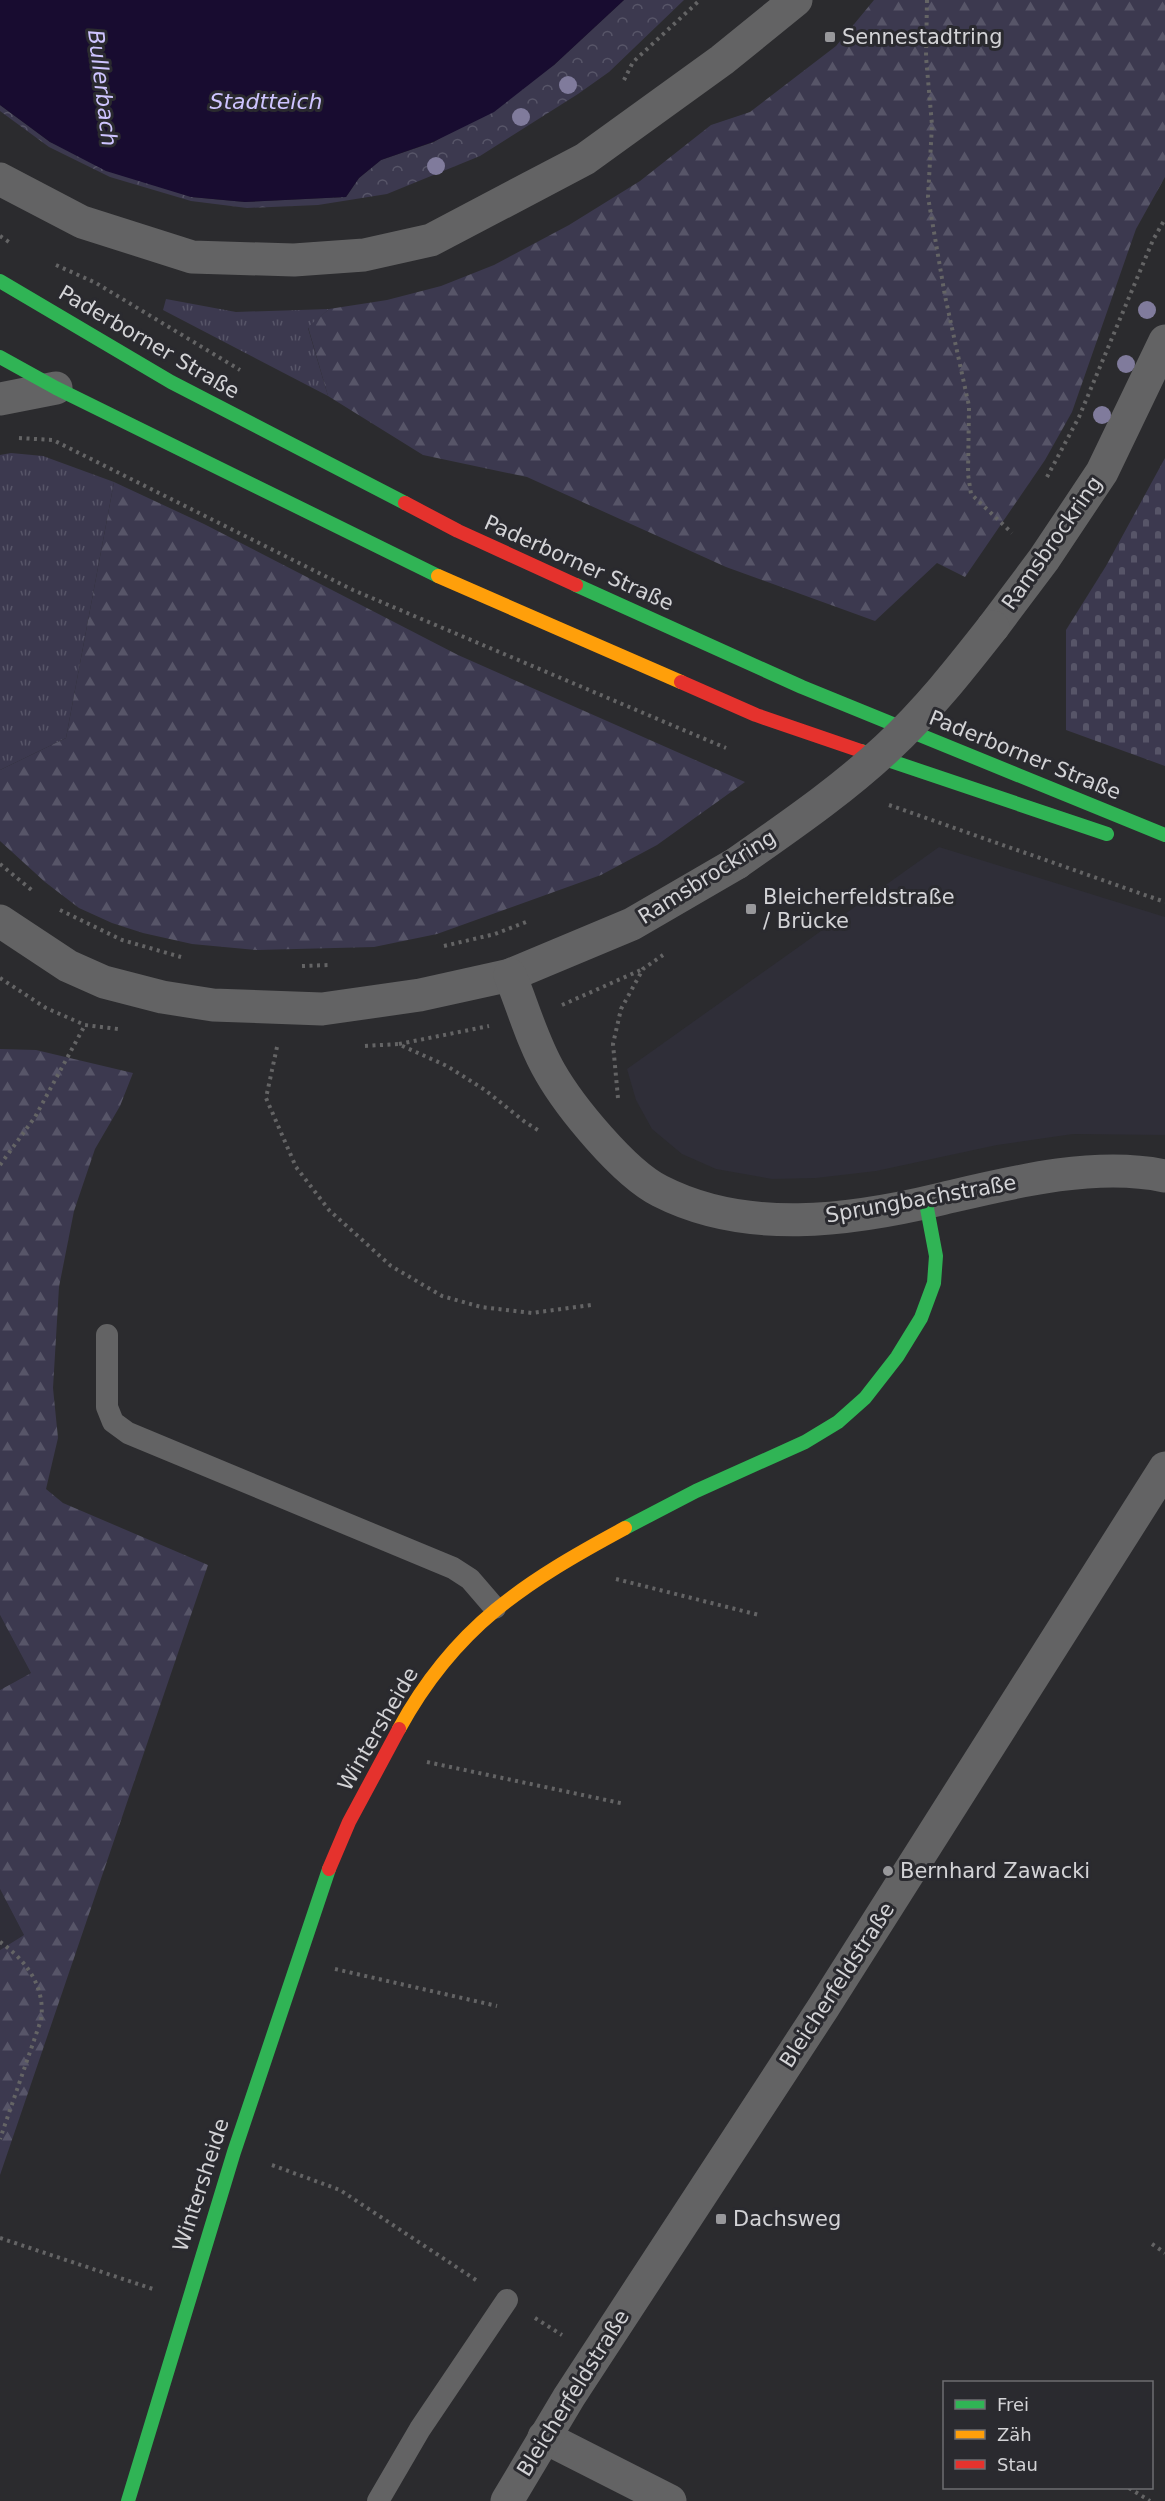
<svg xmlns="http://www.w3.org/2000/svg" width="1165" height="2501" font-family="'DejaVu Sans',sans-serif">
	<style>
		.built { fill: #2f2e38 }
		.grass { fill: url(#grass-tufts) }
		.forest { fill: url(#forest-firs) }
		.cemetery { fill: url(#cemetery-stones) }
		.park { fill: url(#park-crowns) }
		.water { fill: #180c30 }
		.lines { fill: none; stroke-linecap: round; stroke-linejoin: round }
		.path { stroke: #646465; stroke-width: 4; stroke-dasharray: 3 4.5; stroke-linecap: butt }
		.lane { stroke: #636364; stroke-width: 22 }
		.street { stroke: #636364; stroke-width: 33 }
		.fast { stroke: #30b455; stroke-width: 14 }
		.slow { stroke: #ff9f0a; stroke-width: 14 }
		.jam { stroke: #e5322d; stroke-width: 14 }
		.street-bridge { stroke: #636364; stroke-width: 33 }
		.tree { fill: #807b9c }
		.poi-dot { fill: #98989b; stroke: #2a2a2f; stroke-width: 2 }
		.labels { text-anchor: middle; stroke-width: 6; stroke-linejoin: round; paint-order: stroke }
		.poi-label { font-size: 21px; fill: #d3d3d6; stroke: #2a2a2f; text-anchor: start }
		.street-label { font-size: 21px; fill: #d3d3d6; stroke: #2a2a2f }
		.water-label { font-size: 22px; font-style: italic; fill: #cec4ff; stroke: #2a2a2f }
	</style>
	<defs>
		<pattern id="grass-tufts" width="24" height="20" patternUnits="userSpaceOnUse" patternTransform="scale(1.5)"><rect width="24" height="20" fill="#3c394f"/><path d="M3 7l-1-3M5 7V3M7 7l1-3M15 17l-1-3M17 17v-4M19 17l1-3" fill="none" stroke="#575568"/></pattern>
		<pattern id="forest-firs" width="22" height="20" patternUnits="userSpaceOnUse" patternTransform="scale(1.5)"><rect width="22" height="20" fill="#3c394f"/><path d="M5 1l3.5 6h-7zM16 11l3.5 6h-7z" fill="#575568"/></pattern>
		<pattern id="cemetery-stones" width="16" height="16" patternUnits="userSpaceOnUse" patternTransform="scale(1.5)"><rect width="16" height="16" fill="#3c394f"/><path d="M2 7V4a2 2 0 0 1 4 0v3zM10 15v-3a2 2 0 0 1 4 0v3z" fill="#575568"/></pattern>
		<pattern id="park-crowns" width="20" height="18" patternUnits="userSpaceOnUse" patternTransform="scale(1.5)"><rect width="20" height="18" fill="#3c394f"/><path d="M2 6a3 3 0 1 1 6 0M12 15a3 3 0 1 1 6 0" fill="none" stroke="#575568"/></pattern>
	</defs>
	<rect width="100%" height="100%" fill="#2b2b2e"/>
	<g class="built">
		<path d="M939,847L1165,917V1135L1073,1134L997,1145L876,1171L816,1178L772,1179L716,1169L682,1154L652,1129L636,1100L627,1069Z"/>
		<path d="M0,1615L31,1673L0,1690Z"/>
		<path d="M0,1889L24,1935L0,1950Z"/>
	</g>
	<g class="grass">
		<path d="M166,299L236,312L329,309L308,328L328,396L163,310Z"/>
		<path d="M11,453L43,456L114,482L66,738L0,770V455Z"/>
	</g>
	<g class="forest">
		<path d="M874,0H1165V177L1136,229L1072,412L1045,460L965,577L937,563L875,621L726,567L527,477L423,455L328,396L308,327L329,309L387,300L441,286L494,265L569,225L640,181L711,125L750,112L836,46Z"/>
		<path d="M114,482L204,524L458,655L745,782L657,845L601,875L437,934L374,947L257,950L192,944L143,933L112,923L79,908L45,882L0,841V770L66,738Z"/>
		<path d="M0,1049L36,1050L133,1073L120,1106L95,1149L74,1211L59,1287L53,1388L58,1438L46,1489L63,1503L208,1565L0,2175V1950L24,1935L0,1889V1690L31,1673L0,1615Z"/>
	</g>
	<path class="cemetery" d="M1165,458V766L1066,730V630L1106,566Z"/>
	<path class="park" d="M624,0H684L609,72L578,94L480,156L387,194L318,205L247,208L191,201L110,177L49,147L0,111V105L50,142L191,197L245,202L346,197L359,178L381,160L434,142L554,65Z"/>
	<path class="water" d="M0,0H624L554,65L494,112L433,142L381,160L359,178L346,197L245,202L191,197L106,171L50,142L0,105Z"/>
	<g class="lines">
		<g class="path">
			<path d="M927,0L926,57L932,125L928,197L945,296L969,406L968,474L971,494L1012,533"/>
			<path d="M624,80L633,62L700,0"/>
			<path d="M0,236L9,242"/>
			<path d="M56,265L96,283L240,370"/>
			<path d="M19,438L53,440L353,590L726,748"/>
			<path d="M1047,477L1079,417L1153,240L1165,219"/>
			<path d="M889,805L1165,902"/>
			<path d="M0,864L34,892"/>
			<path d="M60,910L122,940L181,957"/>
			<path d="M444,946L495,934L526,922"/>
			<path d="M302,966L330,965"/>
			<path d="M0,978L46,1008L85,1025L118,1029"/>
			<path d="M562,1005L643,969"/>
			<path d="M399,1044L489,1026"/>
			<path d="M365,1046L398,1044L447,1066L485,1090L525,1122L541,1132"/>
			<path d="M277,1047L266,1098L296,1167L329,1210L391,1266L442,1296L481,1307L532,1313L591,1305"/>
			<path d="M618,1098L613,1044L621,1009L643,969L663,955"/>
			<path d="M0,1165L35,1117L85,1025"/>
			<path d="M616,1579L759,1615"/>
			<path d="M427,1762L625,1804"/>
			<path d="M0,1942C26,1960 46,1987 41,2020L0,2139"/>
			<path d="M335,1969L497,2006"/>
			<path d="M272,2165L340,2190L479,2282"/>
			<path d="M0,2238L153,2289"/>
			<path d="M1152,2244L1165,2253"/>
			<path d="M535,2318L562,2335"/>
			<path d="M1129,2488L1150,2501"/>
		</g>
		<g class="lane">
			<path d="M107,1335V1407L113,1422L128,1433L453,1568L470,1579L495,1608"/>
			<path d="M378,2501L420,2429L507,2300"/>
		</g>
		<g class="street">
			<path d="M0,179L82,222L192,257L294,260L364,255L431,240L585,159L722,60L796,0"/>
			<path d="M0,399L56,388"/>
			<path d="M993,627L1044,559L1102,472L1165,341"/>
			<path d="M0,921L68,966L104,982L162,997L213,1005L322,1009L420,995L510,975L632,924L737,863"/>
			<path d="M510,975C523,1007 533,1043 550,1072C570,1107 624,1173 660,1191C746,1235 850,1221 941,1199C1009,1183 1094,1161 1165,1176"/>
			<path d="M544,2437L670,2501"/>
			<path d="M507,2501L569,2397L823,2008L1165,1468"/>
		</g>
		<g class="fast">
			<path d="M0,281L171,382L405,503"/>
			<path d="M0,357L56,388L438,576"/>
			<path d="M576,585L802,687L1165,835"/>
			<path d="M861,751L1107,834"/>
			<path d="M625,1528L696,1491L805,1442L838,1422L865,1398L897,1357L921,1318L934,1283L936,1256L926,1203"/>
			<path d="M128,2501L234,2152L329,1869"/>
		</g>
		<g class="slow">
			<path d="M438,576L681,682"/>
			<path d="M399,1729C455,1626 525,1582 625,1528"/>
		</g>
		<g class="jam">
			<path d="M405,503L458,531L576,585"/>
			<path d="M681,682L756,715L861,751"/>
			<path d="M329,1869L349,1822L399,1729"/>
		</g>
		<path class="street-bridge" d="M737,863C788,827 841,791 887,748C927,711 960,669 993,627"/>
	</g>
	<g class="tree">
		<circle cx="568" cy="85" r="9"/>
		<circle cx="521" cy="117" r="9"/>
		<circle cx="436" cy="166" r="9"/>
		<circle cx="1147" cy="310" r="9"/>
		<circle cx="1126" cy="364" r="9"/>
		<circle cx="1102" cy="415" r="9"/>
	</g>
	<g class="poi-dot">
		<rect x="824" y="31" width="12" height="12" rx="3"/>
		<rect x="745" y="903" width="12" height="12" rx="3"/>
		<circle cx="888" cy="1871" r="6"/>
		<rect x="715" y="2213" width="12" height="12" rx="3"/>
	</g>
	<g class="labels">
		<g class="poi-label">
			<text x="842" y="44">Sennestadtring</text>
			<text x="763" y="904">Bleicherfeldstraße<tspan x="763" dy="24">/ Brücke</tspan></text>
			<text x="900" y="1878">Bernhard Zawacki</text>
			<text x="733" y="2226">Dachsweg</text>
		</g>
		<g class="street-label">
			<text transform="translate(149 342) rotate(30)" y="7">Paderborner Straße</text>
			<text transform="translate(1052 543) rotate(-55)" y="7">Ramsbrockring</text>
			<text transform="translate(579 563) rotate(24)" y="7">Paderborner Straße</text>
			<text transform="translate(1025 755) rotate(22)" y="7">Paderborner Straße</text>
			<text transform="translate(707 877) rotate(-32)" y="7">Ramsbrockring</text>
			<text transform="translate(921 1199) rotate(-10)" y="7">Sprungbachstraße</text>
			<text transform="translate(378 1729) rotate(-60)" y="7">Wintersheide</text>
			<text transform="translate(837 1985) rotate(-57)" y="7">Bleicherfeldstraße</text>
			<text transform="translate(201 2185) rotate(-72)" y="7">Wintersheide</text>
			<text transform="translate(573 2393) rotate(-58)" y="7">Bleicherfeldstraße</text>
		</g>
		<g class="water-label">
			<text transform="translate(103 88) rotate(83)" y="8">Bullerbach</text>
			<text x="266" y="109">Stadtteich</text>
		</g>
	</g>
	<rect x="943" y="2381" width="210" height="108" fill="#2a2a2f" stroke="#6e6e72" stroke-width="1.5"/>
	<rect x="955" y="2400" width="30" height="9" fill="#30b455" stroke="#6e6e72" stroke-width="1.5"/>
	<text x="997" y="2411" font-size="18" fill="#d3d3d6">Frei</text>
	<rect x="955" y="2430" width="30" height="9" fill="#ff9f0a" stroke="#6e6e72" stroke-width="1.5"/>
	<text x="997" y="2441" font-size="18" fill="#d3d3d6">Zäh</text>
	<rect x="955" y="2460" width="30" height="9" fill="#e5322d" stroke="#6e6e72" stroke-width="1.5"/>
	<text x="997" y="2471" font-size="18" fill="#d3d3d6">Stau</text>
</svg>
